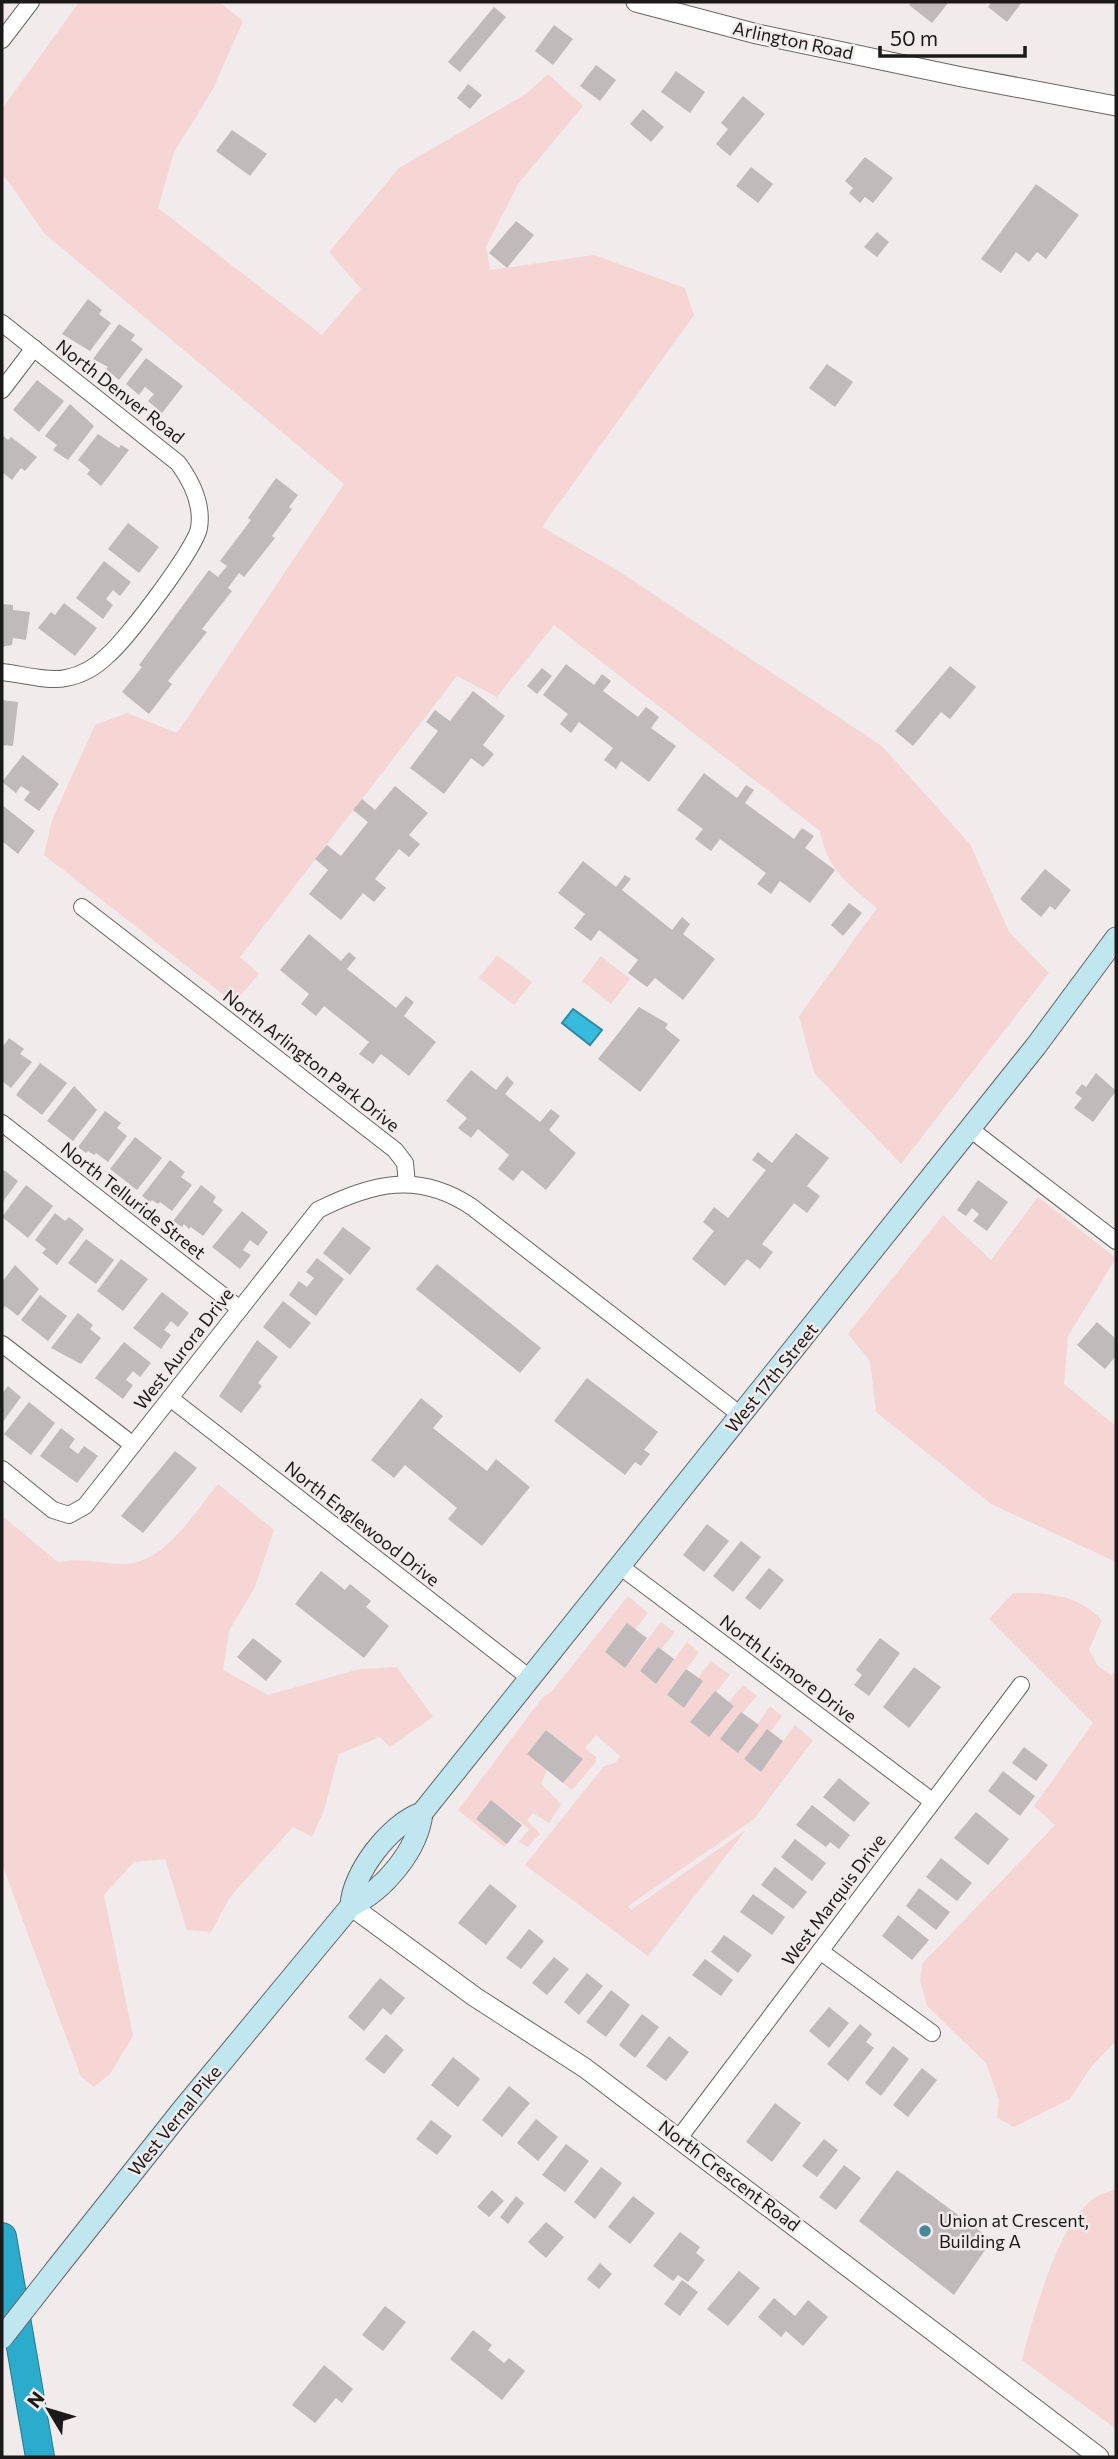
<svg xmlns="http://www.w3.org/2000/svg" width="1118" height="2459" font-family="Commissioner,sans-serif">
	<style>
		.green { fill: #f6d5d5 }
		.water { fill: #37bbde; stroke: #2f8aa3; stroke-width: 2 }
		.building { fill: #c1baba }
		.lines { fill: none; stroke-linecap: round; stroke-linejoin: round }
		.minor-casing { stroke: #6a6464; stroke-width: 18 }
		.tertiary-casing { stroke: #6a6464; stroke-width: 21 }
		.secondary-casing { stroke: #6a6464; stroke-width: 23 }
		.motorway-casing { stroke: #26798e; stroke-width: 30 }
		.minor { stroke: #fff; stroke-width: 16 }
		.tertiary { stroke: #fff; stroke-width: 19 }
		.secondary { stroke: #c0e6f0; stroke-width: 21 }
		.motorway { stroke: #2caccd; stroke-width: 28 }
		.secondary-bridge-casing { stroke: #6a6464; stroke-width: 23; stroke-linecap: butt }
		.secondary-bridge { stroke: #c0e6f0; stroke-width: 21 }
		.poi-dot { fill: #47879a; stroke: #f2ebeb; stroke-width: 2.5 }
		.labels { text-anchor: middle; stroke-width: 5; stroke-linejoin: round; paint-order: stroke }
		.street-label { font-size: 18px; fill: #1b1919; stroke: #f2ebeb }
		.poi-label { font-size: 18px; fill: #1b1919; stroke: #f2ebeb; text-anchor: start }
	</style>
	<rect width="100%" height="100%" fill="#f2ebeb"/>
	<g class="green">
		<path d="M79,2H219L243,21L212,91L174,152L158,208L322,335L361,289L329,252L399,168L526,94L548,74L583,106L518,184L486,247L490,270L594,255L685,288L694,315L542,527L617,570L882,746L970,844L1009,932L1049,973L901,1164L814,1073L799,1016L877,908C847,883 828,871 820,831L554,625L497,697L457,676L240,957L259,974L234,1003L44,855L52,820L95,725L127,713L177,733L344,484L45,234L2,173V109Z"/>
		<path d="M497,955L532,982L514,1005L479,978Z"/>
		<path d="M601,956L630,979L611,1004L582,981Z"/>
		<path d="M1038,1197L1116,1258L1068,1336L1064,1384L1116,1426V1562L991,1504L876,1412L870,1361L848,1334L943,1215L991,1260Z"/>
		<path d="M218,1484L274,1530L255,1587L229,1631L223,1670L268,1695L359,1669L397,1667L433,1717L390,1747L380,1737L339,1754L324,1810L312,1837L293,1827L230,1897L211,1932L187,1930L165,1859L134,1862L104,1895L133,2036L110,2074L94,2087L81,2077L2,1864V1516L58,1562C87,1557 102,1565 127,1564C166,1561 195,1512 218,1484Z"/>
		<path d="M1013,1593C1049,1593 1075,1593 1102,1620L1089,1650L1098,1666L1111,1675L1116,1672V2041L1091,2067L1070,2099L1014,2127L997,2118L999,2100L986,2063L927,2006L920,1980L923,1963L1055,1825L1034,1806L1093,1723L989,1619Z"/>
		<path d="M628,1596L648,1613L635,1629L606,1653L626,1667L661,1622L675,1632L661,1649L658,1647L640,1672L656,1683L687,1642L699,1652L667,1696L684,1708L703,1682L698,1678L711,1661L730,1675L691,1722L709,1737L734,1706L729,1702L743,1685L757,1696L720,1739L739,1752L770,1706L782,1716L771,1731L767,1729L744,1759L761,1771L795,1725L813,1740L754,1819L628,1906L631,1910L746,1830L648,1956L525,1865L604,1766L615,1763L620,1756L596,1735L585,1748L596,1757V1762L572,1790L563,1783L582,1758L547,1730L527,1753L547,1770L541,1784L561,1804L549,1823L533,1813L527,1820L540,1834L528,1847L519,1842L529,1829L492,1801L476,1819L507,1844L504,1847L458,1810L542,1698L552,1691Z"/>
		<path d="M1116,2189V2429L1022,2360C1033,2317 1055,2235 1087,2204C1096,2195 1105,2193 1116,2189Z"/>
	</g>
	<path class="water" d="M573,1009L602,1030L590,1045L562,1023Z"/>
	<g class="building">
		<path d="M912,2H949L932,23L909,5Z"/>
		<path d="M992,2H1022L1007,22L988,7Z"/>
		<path d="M494,7L506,17L460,72L448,62Z"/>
		<path d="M554,25L573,39L553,65L535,51Z"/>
		<path d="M596,65L616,80L600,101L580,86Z"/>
		<path d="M676,71L705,92L690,113L661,92Z"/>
		<path d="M468,84L482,95L470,109L457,98Z"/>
		<path d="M743,96L765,114L730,156L716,144L728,129L721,123Z"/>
		<path d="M643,109L664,127L651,142L630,124Z"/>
		<path d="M232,130L267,154L250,176L216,151Z"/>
		<path d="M865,157L893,178L873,203L865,197L860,203L849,193L853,188L845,181Z"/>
		<path d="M751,167L773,184L758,203L736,186Z"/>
		<path d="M1036,184L1079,215L1046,259L1037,252L1029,262L1016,252L1001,273L981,259Z"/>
		<path d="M516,221L534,235L507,268L489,253Z"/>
		<path d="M877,232L889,242L877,257L864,247Z"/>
		<path d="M88,299L102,310L99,314L111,323L90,351L62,334Z"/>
		<path d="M119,324L135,335L131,340L143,349L119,380L106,369L108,367L93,359Z"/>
		<path d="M146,358L183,386L162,413L148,401L154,394L145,387L139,395L126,384Z"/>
		<path d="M827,364L853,382L835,407L809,388Z"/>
		<path d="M37,380L64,401L39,432L13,410Z"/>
		<path d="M70,404L94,426L68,460L53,450L57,445L45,436Z"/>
		<path d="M98,434L119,448L121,445L129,450L101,486L87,474L90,470L78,460Z"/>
		<path d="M2,435L8,440L11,437L37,457L25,471L21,468L12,480L2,472Z"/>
		<path d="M276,478L298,495L289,507L292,509L272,536L275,538L244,577L239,573L228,588L232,591L202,629L207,632L168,681L172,684L149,714L122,692L142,667L139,665L209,570L218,577L227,566L220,561L251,520L248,518Z"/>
		<path d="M128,523L159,547L139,573L108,549Z"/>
		<path d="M104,561L131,582L120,596L113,590L106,599L113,605L103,619L76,598Z"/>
		<path d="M64,603L97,628L75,656L38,628L51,612L55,615Z"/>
		<path d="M2,604L13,605V610L30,612L26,640L13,638L12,645L2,647Z"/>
		<path d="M566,664L594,685L602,674L611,681L603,691L638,717L646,707L659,717L651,728L676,746L649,782L621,761L616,769L604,760L613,748L579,722L571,733L560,724L568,714L543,695Z"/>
		<path d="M950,666L976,687L950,719L941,712L913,746L895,731Z"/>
		<path d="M542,668L552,676L537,694L527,686Z"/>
		<path d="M473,691L505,716L483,745L494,754L483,767L471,758L444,794L410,768L438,731L426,722L435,710L450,721Z"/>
		<path d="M2,700L18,702L13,746L2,745Z"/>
		<path d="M23,755L59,784L39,811L24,800L30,792L21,786L16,793L2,782Z"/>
		<path d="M704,773L737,798L746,785L754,790L745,803L794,839L802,828L814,836L805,848L835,870L810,903L780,881L771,894L757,884L766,873L720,839L711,851L695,839L703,829L677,810Z"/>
		<path d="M395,786L428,813L409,835L420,844L409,857L399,849L375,879L386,888L374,902L363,893L341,920L309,894L328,870L315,859L327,845L341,856L368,822L353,810L362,799L375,810Z"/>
		<path d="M2,805L35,831L18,854L2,841Z"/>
		<path d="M583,861L616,887L625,875L631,879L622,890L672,930L682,917L690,924L683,934L715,959L683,1000L655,978L647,987L628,973L638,960L599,930L591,941L574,928L585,914L558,893Z"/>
		<path d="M1045,869L1071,890L1055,910L1050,906L1041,917L1020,899Z"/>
		<path d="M849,903L862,913L843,936L831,925Z"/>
		<path d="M309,934L341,961L349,952L356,958L347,969L396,1008L406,996L414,1002L404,1016L436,1042L409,1076L381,1054L373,1064L359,1054L369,1042L324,1006L316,1016L301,1004L309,994L280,970Z"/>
		<path d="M639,1007L668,1024L665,1028L680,1040L640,1092L598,1059Z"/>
		<path d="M9,1038L24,1049L20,1054L32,1062L11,1088L2,1081V1048Z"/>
		<path d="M40,1063L67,1083L42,1115L16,1095Z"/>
		<path d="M471,1070L496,1090L507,1076L514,1083L505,1094L540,1122L551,1109L560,1116L549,1130L576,1153L546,1190L522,1170L513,1181L498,1169L509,1155L478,1129L471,1138L458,1128L467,1118L446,1101Z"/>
		<path d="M1096,1073L1116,1091L1093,1122L1074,1108L1082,1098L1075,1093L1082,1084L1086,1087Z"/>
		<path d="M74,1086L97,1110L73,1141L47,1121Z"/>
		<path d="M105,1111L121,1123L117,1128L127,1136L108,1162L96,1153L94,1155L88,1151L86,1153L78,1147Z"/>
		<path d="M796,1133L829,1158L807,1186L820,1196L807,1213L794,1203L762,1244L773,1252L760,1269L747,1259L725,1286L692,1259L714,1231L703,1222L714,1207L728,1218L766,1170L752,1160L758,1152L772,1163Z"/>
		<path d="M135,1137L162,1158L137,1190L110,1169Z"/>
		<path d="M170,1160L185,1172L181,1177L192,1185L172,1211L160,1202L158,1204L152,1200L150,1202L142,1196Z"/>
		<path d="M4,1170L18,1181L2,1203V1174Z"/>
		<path d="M978,1180L1008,1202L987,1231L973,1221L979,1214L972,1208L966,1216L957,1210Z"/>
		<path d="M26,1185L53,1206L28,1238L2,1217Z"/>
		<path d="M201,1185L216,1197L213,1202L223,1210L203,1236L191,1227L189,1229L184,1224L182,1227L173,1221Z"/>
		<path d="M242,1211L268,1232L258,1246L250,1240L243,1250L251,1255L240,1269L212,1247Z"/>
		<path d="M55,1213L65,1221L69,1217L84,1229L57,1265L42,1253L46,1249L35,1240Z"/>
		<path d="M343,1227L371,1248L350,1275L323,1253Z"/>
		<path d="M86,1239L114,1260L96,1284L68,1263Z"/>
		<path d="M317,1258L344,1279L316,1316L289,1295L299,1281L307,1287L314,1278L306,1272Z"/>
		<path d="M121,1259L148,1279L123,1311L97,1291Z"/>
		<path d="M437,1264L541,1348L520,1373L416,1289Z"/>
		<path d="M15,1265L39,1289L18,1316L5,1306L2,1310V1282Z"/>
		<path d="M162,1292L189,1313L178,1327L171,1321L164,1330L171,1335L161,1349L133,1328Z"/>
		<path d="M40,1295L67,1316L48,1341L21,1320Z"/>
		<path d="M283,1301L311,1323L290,1349L263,1327Z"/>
		<path d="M78,1313L93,1325L90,1329L101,1338L81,1364L51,1348Z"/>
		<path d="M1097,1322L1116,1339V1356L1105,1369L1077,1345Z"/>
		<path d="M257,1340L278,1357L258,1383L262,1386L241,1413L219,1396Z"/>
		<path d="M124,1342L151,1363L140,1377L133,1371L126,1380L133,1385L123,1399L95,1378Z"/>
		<path d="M587,1378L658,1432L644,1450L650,1454L641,1466L635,1462L625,1475L554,1421Z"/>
		<path d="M8,1386L21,1397L2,1423V1394Z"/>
		<path d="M421,1398L443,1416L433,1428L487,1471L496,1459L530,1487L482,1546L448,1519L457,1508L405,1465L394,1478L371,1460Z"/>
		<path d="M29,1402L55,1423L31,1455L4,1434Z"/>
		<path d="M61,1428L75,1439L69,1447L78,1454L84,1446L98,1456L77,1483L40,1456Z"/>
		<path d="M175,1451L197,1468L143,1533L121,1516Z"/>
		<path d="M707,1524L729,1541L704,1572L683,1555Z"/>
		<path d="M741,1541L761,1557L733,1592L713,1576Z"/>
		<path d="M769,1568L784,1580L760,1610L745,1598Z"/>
		<path d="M321,1571L345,1590L350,1584L371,1601L366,1607L389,1626L364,1658L295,1604Z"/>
		<path d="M627,1623L647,1638L625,1668L605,1652Z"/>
		<path d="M253,1638L282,1661L266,1681L237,1657Z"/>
		<path d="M880,1638L900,1653L869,1696L854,1685L862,1675L856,1670Z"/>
		<path d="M658,1647L674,1659L656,1684L640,1671Z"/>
		<path d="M914,1667L941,1687L909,1728L883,1707Z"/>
		<path d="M686,1669L703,1681L684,1708L667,1695Z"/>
		<path d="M715,1691L734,1706L709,1737L690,1722Z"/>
		<path d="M741,1712L759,1725L738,1753L720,1739Z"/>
		<path d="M767,1729L783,1741L761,1772L744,1759Z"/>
		<path d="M546,1730L583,1759L563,1783L527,1754Z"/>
		<path d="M1024,1747L1048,1765L1036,1781L1012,1763Z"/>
		<path d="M1003,1771L1035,1796L1020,1816L988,1791Z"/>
		<path d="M839,1778L870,1803L854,1822L823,1797Z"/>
		<path d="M491,1800L522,1825L507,1844L476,1819Z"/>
		<path d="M812,1805L850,1835L839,1849L830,1842L826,1847L796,1825Z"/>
		<path d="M976,1812L1009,1839L988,1865L954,1838Z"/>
		<path d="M795,1839L826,1863L812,1881L781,1857Z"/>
		<path d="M941,1858L972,1883L957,1901L926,1877Z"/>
		<path d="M775,1867L807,1892L793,1909L761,1885Z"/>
		<path d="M490,1884L517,1906L486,1945L458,1923Z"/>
		<path d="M919,1888L950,1912L936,1930L906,1906Z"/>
		<path d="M753,1894L785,1917L772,1935L740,1912Z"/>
		<path d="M898,1915L929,1940L912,1960L882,1936Z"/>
		<path d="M529,1929L544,1941L521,1969L506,1958Z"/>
		<path d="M724,1935L752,1955L738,1973L711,1952Z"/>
		<path d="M554,1957L569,1969L547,1995L532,1983Z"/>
		<path d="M705,1959L733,1980L721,1996L692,1975Z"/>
		<path d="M587,1973L603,1986L579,2015L564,2002Z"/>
		<path d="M380,1978L405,1998L391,2015L383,2008L364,2031L348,2017Z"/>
		<path d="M611,1990L630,2005L606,2037L586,2022Z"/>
		<path d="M829,2007L849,2023L829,2048L809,2031Z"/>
		<path d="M642,2014L659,2027L635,2058L619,2045Z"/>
		<path d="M860,2024L872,2034L866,2042L874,2048L848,2081L827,2064Z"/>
		<path d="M386,2034L404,2050L384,2074L365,2059Z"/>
		<path d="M669,2036L689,2052L666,2081L646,2066Z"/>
		<path d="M893,2046L909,2059L881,2096L865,2083Z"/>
		<path d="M453,2057L480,2079L458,2107L431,2085Z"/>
		<path d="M922,2068L937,2080L908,2117L893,2105Z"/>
		<path d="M509,2086L530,2103L502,2137L482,2120Z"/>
		<path d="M775,2103L801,2123L772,2162L746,2142Z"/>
		<path d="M536,2119L558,2137L538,2161L517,2143Z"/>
		<path d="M431,2120L452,2136L437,2155L416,2139Z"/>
		<path d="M824,2139L838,2150L817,2177L802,2166Z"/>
		<path d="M566,2144L589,2161L565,2192L542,2175Z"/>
		<path d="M844,2165L861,2178L836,2210L819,2197Z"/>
		<path d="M601,2167L622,2183L595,2219L574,2202Z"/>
		<path d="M897,2170L992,2240L954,2295L859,2221Z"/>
		<path d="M492,2190L504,2201L489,2217L477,2207Z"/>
		<path d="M516,2196L524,2203L508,2224L500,2217Z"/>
		<path d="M633,2196L655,2213L630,2244L608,2227Z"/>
		<path d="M546,2222L564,2237L546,2258L528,2242Z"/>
		<path d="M680,2232L700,2247L696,2253L705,2260L688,2282L678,2275L673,2281L653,2266Z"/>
		<path d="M600,2263L612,2274L599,2289L587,2279Z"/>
		<path d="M739,2271L760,2288L728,2326L707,2309Z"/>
		<path d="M682,2280L698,2292L680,2316L664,2304Z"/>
		<path d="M774,2298L795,2316L808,2300L828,2317L803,2346L786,2331L781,2337L758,2317Z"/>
		<path d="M385,2306L406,2322L383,2351L362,2335Z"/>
		<path d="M473,2330L492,2345L488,2350L504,2363L509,2358L525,2371L502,2400L450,2359Z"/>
		<path d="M324,2365L353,2389L342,2403L336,2398L315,2423L292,2405Z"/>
	</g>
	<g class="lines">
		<defs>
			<g id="minor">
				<path d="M2,40L31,2"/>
				<path d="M2,323L178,463C192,482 203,504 199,528C196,548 126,640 108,655C97,666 82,675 66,678C48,682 21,674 2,672"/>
				<path d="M2,390L34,348"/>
				<path d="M82,907L395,1150L405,1163L407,1184"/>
				<path d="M2,1123L240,1309"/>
				<path d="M970,1129L1116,1241"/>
				<path d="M2,1344L133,1445"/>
				<path d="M170,1398L531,1679"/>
				<path d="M2,1469L53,1510L69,1515L85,1506L318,1210C372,1183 418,1171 472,1207L742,1416"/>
				<path d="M621,1567L932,1801"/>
				<path d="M820,1951L932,2033"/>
				<path d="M679,2138L1021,1685"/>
			</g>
			<g id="tertiary">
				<path d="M636,2L757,34L962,77L1116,106"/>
				<path d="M351,1906L475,1997L585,2068L1099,2457"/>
			</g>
			<g id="secondary">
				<path d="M351,1906C352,1873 391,1823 422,1813"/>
				<path d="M56,2269L183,2109L351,1906C384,1890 418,1850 422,1813L1036,1046L1116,938"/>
			</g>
			<path id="motorway" d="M2,2237L40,2457"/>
		</defs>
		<use href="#minor" class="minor-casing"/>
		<use href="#tertiary" class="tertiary-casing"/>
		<use href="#secondary" class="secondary-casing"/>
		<use href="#motorway" class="motorway-casing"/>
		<use href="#minor" class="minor"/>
		<use href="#tertiary" class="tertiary"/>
		<use href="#secondary" class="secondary"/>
		<use href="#motorway" class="motorway"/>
		<defs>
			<path id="secondary-bridge" d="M2,2338L56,2269"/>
		</defs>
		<use href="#secondary-bridge" class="secondary-bridge-casing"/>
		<use href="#secondary-bridge" class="secondary-bridge"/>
	</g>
	<circle class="poi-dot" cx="925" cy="2231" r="7"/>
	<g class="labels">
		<g class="street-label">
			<text transform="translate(793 41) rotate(12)" y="6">Arlington Road</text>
			<text transform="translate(120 392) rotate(38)" y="6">North Denver Road</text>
			<text transform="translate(311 1061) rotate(38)" y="6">North Arlington Park Drive</text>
			<text transform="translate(133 1201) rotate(38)" y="6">North Telluride Street</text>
			<text transform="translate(184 1349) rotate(-52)" y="6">West Aurora Drive</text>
			<text transform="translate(772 1378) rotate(-51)" y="6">West 17th Street</text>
			<text transform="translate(362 1524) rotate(38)" y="6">North Englewood Drive</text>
			<text transform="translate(788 1669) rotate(37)" y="6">North Lismore Drive</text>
			<text transform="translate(834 1900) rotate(-53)" y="6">West Marquis Drive</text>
			<text transform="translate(175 2121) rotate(-51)" y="6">West Vernal Pike</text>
			<text transform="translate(729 2176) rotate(37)" y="6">North Crescent Road</text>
		</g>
		<g class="poi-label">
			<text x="939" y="2227">Union at Crescent,<tspan x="939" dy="21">Building A</tspan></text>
		</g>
	</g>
	<rect width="1118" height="2459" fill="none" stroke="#1b1919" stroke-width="7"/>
	<g transform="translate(49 2410) rotate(308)" stroke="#f2ebeb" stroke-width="5" paint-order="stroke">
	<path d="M0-5L12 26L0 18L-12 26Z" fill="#1b1919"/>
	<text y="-10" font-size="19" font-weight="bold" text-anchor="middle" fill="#1b1919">N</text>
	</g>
	<path d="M880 46v10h145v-10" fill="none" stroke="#1b1919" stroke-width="3.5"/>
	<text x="890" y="46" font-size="21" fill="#1b1919" stroke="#f2ebeb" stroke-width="5" paint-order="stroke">50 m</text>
</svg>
